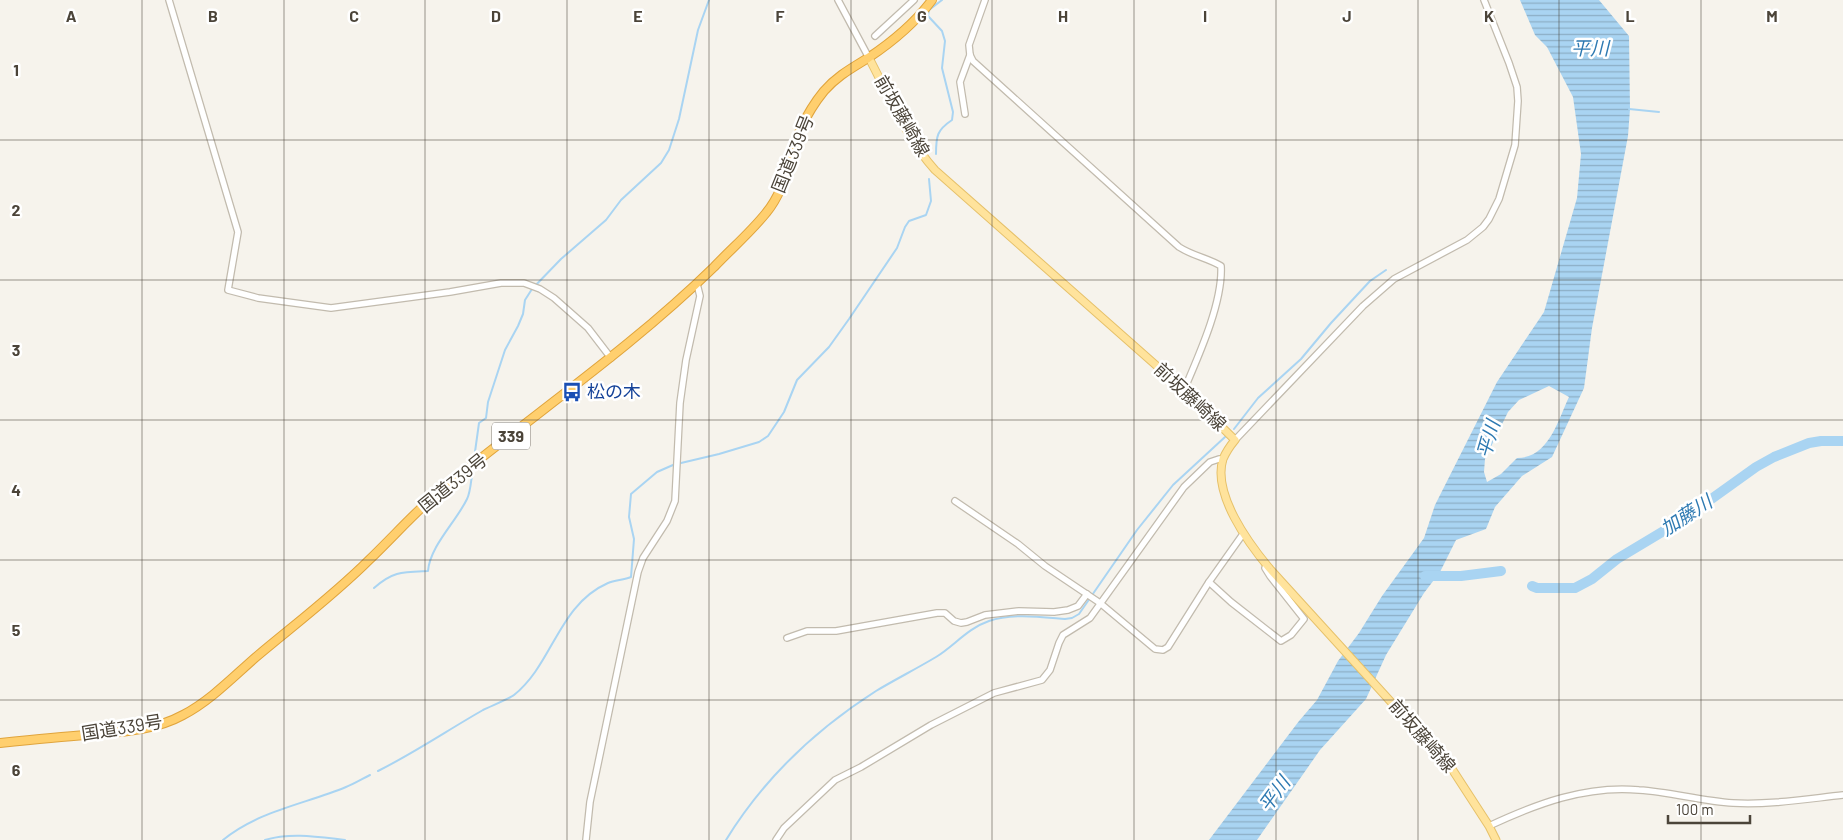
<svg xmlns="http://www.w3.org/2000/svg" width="1843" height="840" font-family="Barlow,'Noto Sans JP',sans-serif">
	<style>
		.water { fill: url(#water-rules); fill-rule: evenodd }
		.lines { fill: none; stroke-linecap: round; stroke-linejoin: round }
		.stream { stroke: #a9d4f2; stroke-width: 2 }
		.river { stroke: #a9d4f2; stroke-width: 10 }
		.minor-casing { stroke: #c2bbae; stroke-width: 8 }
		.major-casing { stroke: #e6c16a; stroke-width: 9 }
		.highway-casing { stroke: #e0a43c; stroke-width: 10 }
		.minor { stroke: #fff; stroke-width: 5.5 }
		.major { stroke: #ffe39c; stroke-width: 7 }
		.highway { stroke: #ffcf6e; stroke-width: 8 }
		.grid { fill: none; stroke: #4b4439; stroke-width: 1; stroke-opacity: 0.55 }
		.labels { text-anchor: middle; stroke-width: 5; stroke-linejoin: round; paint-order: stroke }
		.shield { fill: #fff; stroke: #817c74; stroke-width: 1 }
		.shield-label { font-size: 16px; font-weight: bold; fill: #4b4439 }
		.street-label { font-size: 18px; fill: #4b4439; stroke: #fff }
		.transit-label { font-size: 18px; fill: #164399; stroke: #fff; text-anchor: start }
		.water-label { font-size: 19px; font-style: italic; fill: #2e7ab2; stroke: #fff }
		.grid-label { font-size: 16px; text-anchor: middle; font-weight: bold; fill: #4b4439; stroke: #fff; stroke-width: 5; stroke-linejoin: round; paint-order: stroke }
	</style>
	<defs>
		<pattern id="water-rules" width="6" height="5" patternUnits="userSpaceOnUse" patternTransform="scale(1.25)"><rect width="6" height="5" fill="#a9d4f2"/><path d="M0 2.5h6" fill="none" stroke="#8caec5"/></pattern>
	</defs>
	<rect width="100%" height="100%" fill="#f6f3ec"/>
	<path class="water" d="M1520,0H1599L1629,36L1630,109L1628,136L1592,328L1584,388L1552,457L1522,476L1495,507L1486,529L1456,540L1440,572L1424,593L1386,655L1366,699L1320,750L1257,840H1209L1299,721L1317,700L1338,661L1359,633L1382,596L1424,538L1435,505L1497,382L1544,312L1577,198L1581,154L1573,97L1547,47L1535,35ZM1549,386L1569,397C1558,420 1549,458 1517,458L1501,474L1487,482L1484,472L1485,459L1508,412L1519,400Z"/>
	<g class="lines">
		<g class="stream">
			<path d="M1629,109L1659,112"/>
			<path d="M936,154C936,136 937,130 952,120L953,112L942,68L945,41L942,31L928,16L929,10L942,0"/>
			<path d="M1234,429L1258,398L1301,359L1331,323L1370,281L1386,270"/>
			<path d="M474,459L479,423L486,418L488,402L505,350L518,326L523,314L525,300L532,289L561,259L606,220L621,200L661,163L669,150L679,119L698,30L709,0"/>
			<path d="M681,463L719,454L759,442L768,436L784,412L797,380L829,347L849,319L897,248L905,227L909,221L926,215L931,201L929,179"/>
			<path d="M374,588C393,571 403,572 428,571C430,546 456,522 467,499C471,491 471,478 473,469"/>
			<path d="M378,771C414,753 448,730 483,710C491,706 509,699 514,695C553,664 558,605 608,583C615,580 624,580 631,577L634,539L629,517L631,494L657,472L673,465"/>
			<path d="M223,840C258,811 305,804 346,787C354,784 362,779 370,775"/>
			<path d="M265,840C291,832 319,837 345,840"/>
			<path d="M726,840C764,778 815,730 876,691C896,679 916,669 936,657C954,646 968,628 989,621C1012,613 1041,617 1065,619L1072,618L1079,614L1137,530L1173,485L1225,437"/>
		</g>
		<g class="river">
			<path d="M1425,576H1461L1501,571"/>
			<path d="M1532,586L1537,588H1575L1592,579L1617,559L1682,520L1756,467L1774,457L1809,443L1821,441H1843"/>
		</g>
		<defs>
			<g id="minor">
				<path d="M169,0L238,232L228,290L258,298L331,308L450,292L501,283H524L540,289L554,298L588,328L611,358"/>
				<path d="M838,0L869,58"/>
				<path d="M985,0L969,45L970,55L973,61L1179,247C1193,256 1208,258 1221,266C1223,302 1199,355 1184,390"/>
				<path d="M875,36L914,0"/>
				<path d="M965,114L960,82L970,55"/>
				<path d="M1235,440L1363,306L1394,279L1467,240L1483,227L1489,219L1499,199L1515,145L1518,101L1517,87L1509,63L1484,0"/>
				<path d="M955,501L1018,544L1045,566L1100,603L1155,649L1163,650L1168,647L1209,582L1243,534"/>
				<path d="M1209,582L1231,602L1281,641L1291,635L1304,619L1270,576L1265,568L1266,565"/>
				<path d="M787,638L807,631H836L937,613H945L954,621L961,623L967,622L985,615L1019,611L1054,612L1068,610L1078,606L1087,594"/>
				<path d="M1489,826C1536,804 1586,785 1639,790C1671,792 1701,801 1733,803C1770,805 1806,799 1843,795"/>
				<path d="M586,840L590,802L638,572L643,558L667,521L675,501L680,403L686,360L700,296L697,284"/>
				<path d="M776,840L784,828L835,780L861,767L931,725L994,693L1042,680L1050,670L1059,643L1063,635L1090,618L1184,487L1210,462L1219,459L1223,460"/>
			</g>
			<path id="major" d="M869,58C888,94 907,139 935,170L1184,390L1235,440C1230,446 1226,452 1223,459C1212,494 1249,544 1270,569L1452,769L1489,826L1496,840"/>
			<path id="highway" d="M0,743C29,740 58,737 87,735C119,732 154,731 183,715C210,701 233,677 256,657C294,625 334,595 369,560C393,537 415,512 440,491C531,416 629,350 714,267C731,249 750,233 766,213C787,188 788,157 801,128C807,115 815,102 824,91C837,76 852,68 868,58C892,42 915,23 932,0"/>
		</defs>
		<use href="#minor" class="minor-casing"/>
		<use href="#major" class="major-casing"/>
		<use href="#highway" class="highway-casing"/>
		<use href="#minor" class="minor"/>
		<use href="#major" class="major"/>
		<use href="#highway" class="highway"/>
	</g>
	<path class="grid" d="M142,0V840M284,0V840M425,0V840M567,0V840M709,0V840M851,0V840M992,0V840M1134,0V840M1276,0V840M1418,0V840M1559,0V840M1701,0V840M0,140H1843M0,280H1843M0,420H1843M0,560H1843M0,700H1843"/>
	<defs>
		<symbol id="bus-bare" viewBox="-9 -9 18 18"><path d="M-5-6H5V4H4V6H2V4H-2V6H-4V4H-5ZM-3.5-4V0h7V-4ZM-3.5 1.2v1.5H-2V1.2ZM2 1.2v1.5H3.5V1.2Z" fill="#1a4fb4" stroke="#fff" stroke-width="2.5" paint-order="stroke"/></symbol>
	</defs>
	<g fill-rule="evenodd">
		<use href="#bus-bare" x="558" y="378" width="28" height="28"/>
	</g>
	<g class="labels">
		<rect class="shield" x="492" y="422.5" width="38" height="27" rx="4"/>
		<g class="shield-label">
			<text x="511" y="442">339</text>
		</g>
		<g class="street-label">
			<text transform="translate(902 116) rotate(60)" y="6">前坂藤崎線</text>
			<text transform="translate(793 154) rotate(-68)" y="6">国道339号</text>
			<text transform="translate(1190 397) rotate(43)" y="6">前坂藤崎線</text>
			<text transform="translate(453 483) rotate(-39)" y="6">国道339号</text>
			<text transform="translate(122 728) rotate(-9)" y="6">国道339号</text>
			<text transform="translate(1422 736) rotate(49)" y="6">前坂藤崎線</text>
		</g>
		<g class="transit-label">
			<text x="587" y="398">松の木</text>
		</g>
		<g class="water-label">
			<text x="1590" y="55">平川</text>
			<text transform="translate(1488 439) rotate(-74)" y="7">平川</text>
			<text transform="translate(1686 515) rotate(-33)" y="7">加藤川</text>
			<text transform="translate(1274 794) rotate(-54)" y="7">平川</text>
		</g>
	</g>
	<g class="grid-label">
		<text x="71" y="22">A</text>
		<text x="213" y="22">B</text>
		<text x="354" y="22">C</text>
		<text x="496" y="22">D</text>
		<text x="638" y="22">E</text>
		<text x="780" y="22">F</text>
		<text x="922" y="22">G</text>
		<text x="1063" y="22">H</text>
		<text x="1205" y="22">I</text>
		<text x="1347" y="22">J</text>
		<text x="1489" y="22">K</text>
		<text x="1630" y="22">L</text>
		<text x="1772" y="22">M</text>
		<text x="16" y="76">1</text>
		<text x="16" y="216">2</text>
		<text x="16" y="356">3</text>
		<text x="16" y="496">4</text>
		<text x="16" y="636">5</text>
		<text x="16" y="776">6</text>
	</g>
	<path d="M1668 815v8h82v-8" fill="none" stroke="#4b4439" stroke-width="2.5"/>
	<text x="1676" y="815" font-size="15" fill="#4b4439" stroke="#ffffff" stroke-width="4" paint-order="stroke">100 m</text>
</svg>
